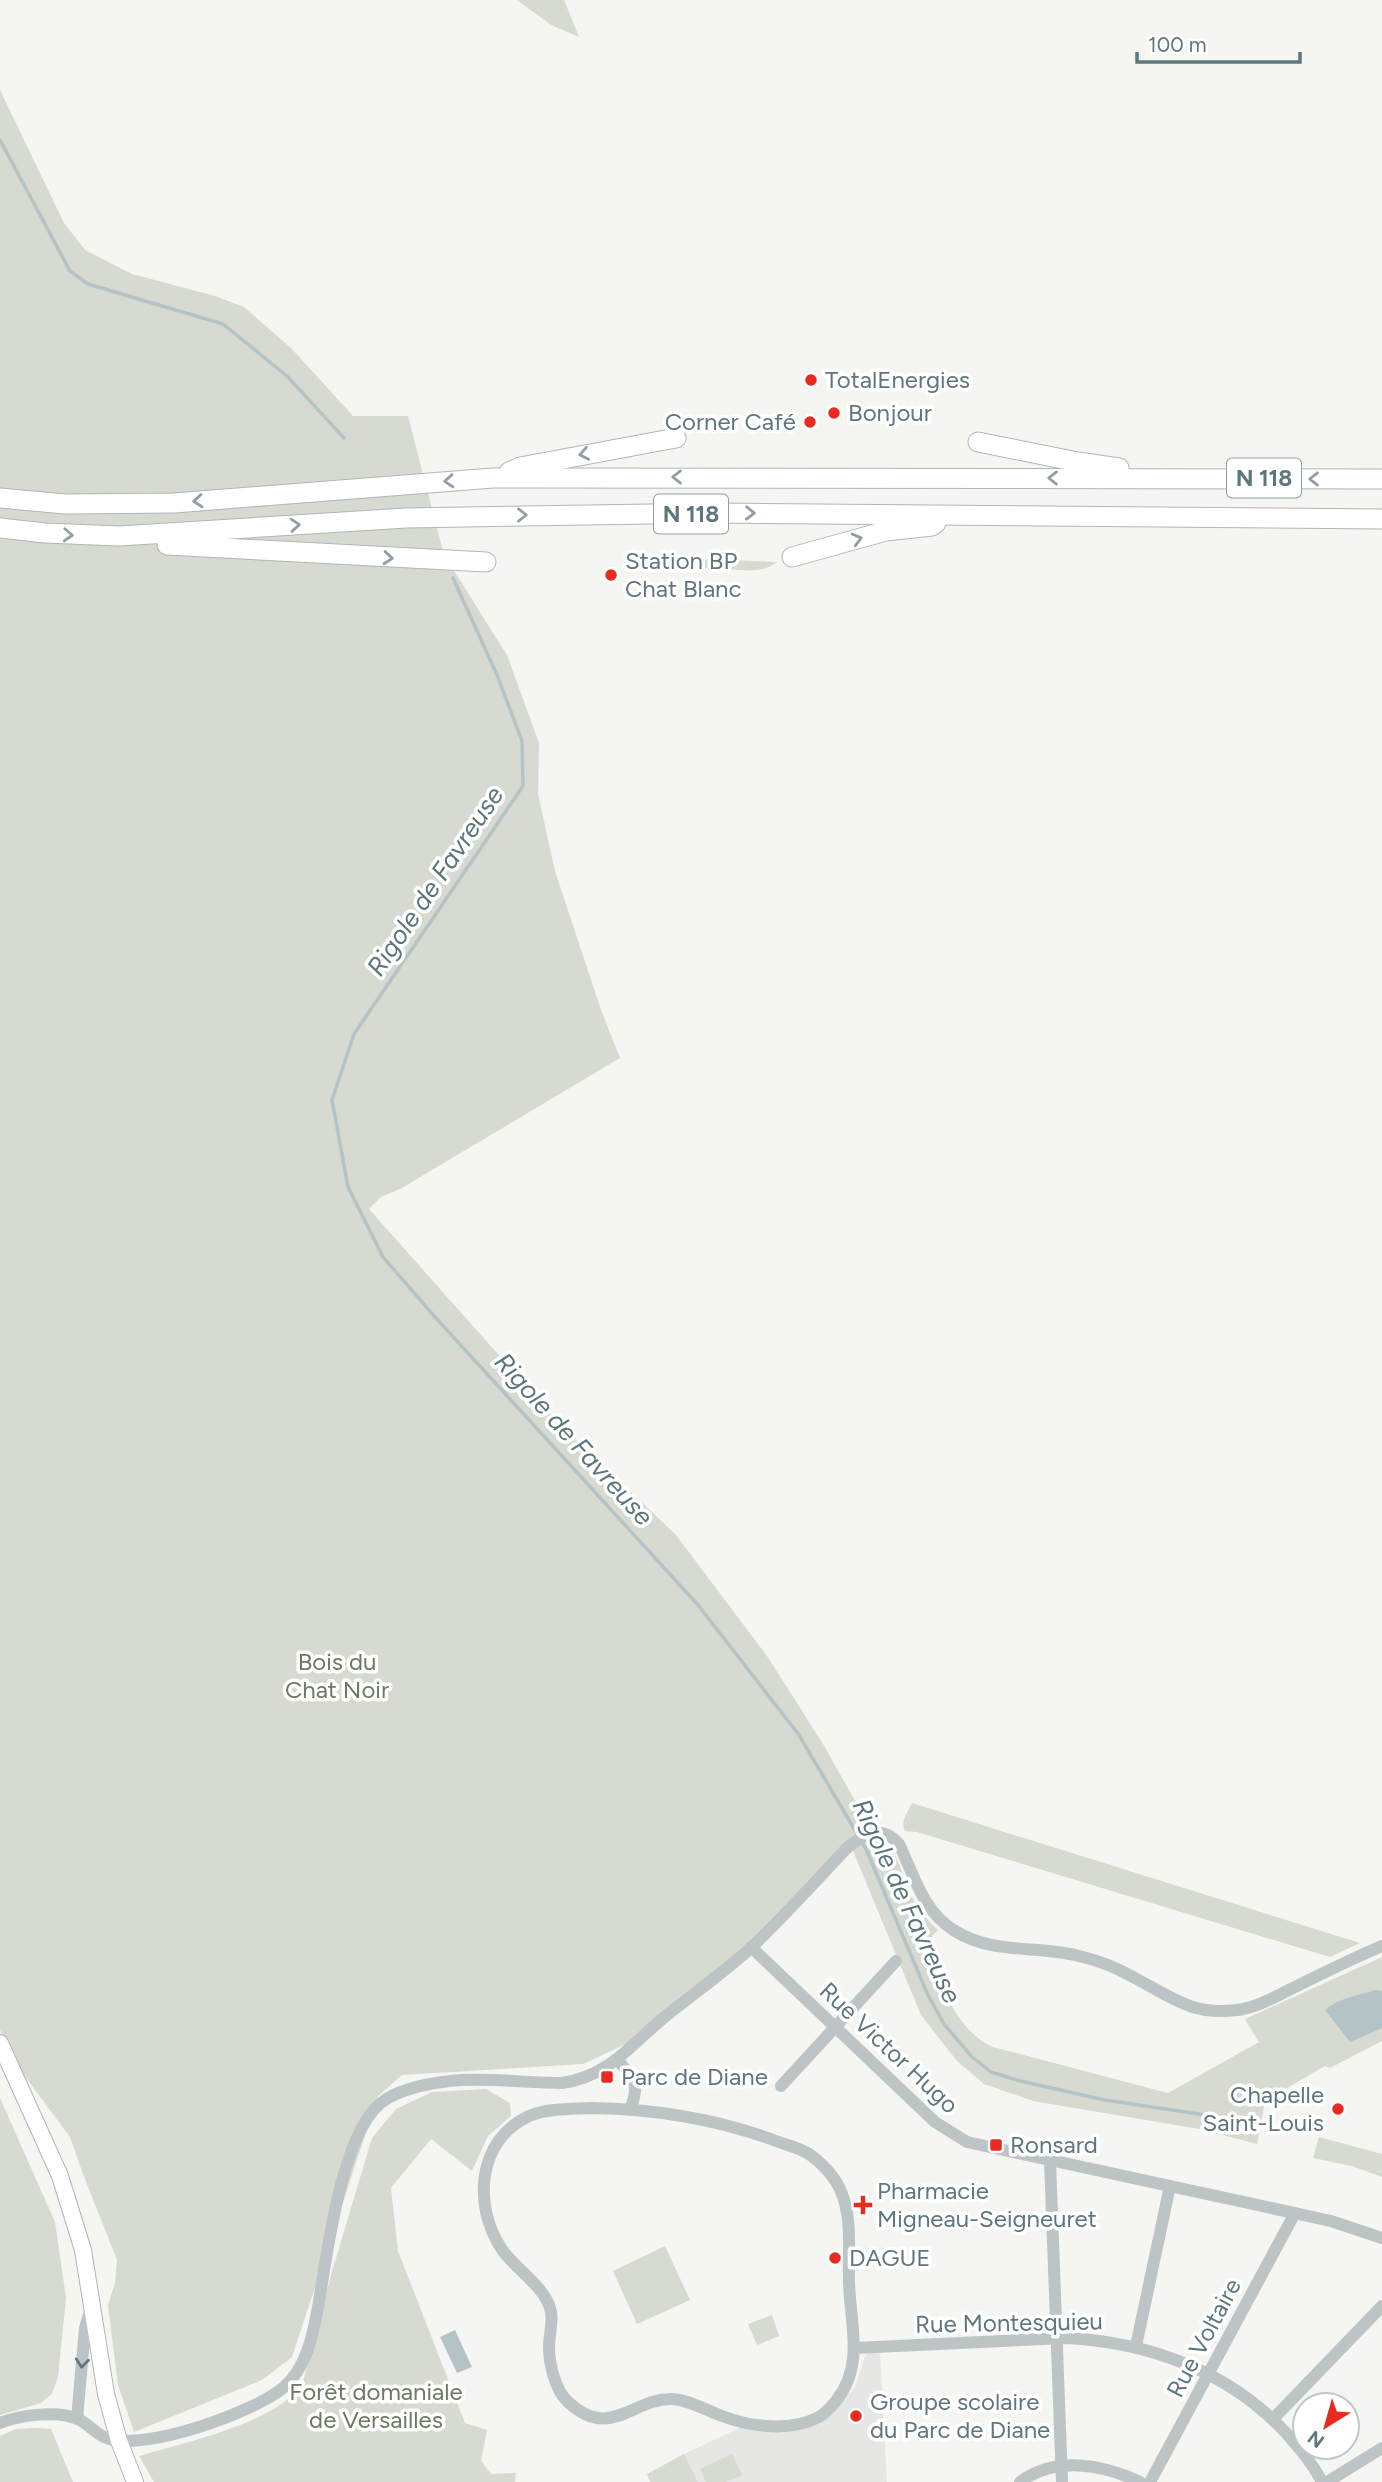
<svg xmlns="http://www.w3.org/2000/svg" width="1382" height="2482" font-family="Figtree,sans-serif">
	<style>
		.built { fill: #e6e6e5 }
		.green { fill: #d6dad0 }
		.water { fill: #b4c4c6 }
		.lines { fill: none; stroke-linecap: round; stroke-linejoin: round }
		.stream { stroke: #b4c4c6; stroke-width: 3.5 }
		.secondary-casing { stroke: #adb6b9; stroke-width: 18 }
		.trunk-casing { stroke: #b1b6b8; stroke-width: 21 }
		.minor { stroke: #bdc4c6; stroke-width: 12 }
		.secondary { stroke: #fff; stroke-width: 16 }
		.trunk { stroke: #fff; stroke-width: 19 }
		.oneway { stroke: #8f9fa4 }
		.oneway2 { stroke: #5f767d }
		.poi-dot { fill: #e72b20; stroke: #fff; stroke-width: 2.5 }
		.labels { text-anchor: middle; stroke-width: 7; stroke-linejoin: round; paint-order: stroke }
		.shield { fill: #fff; stroke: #8f9fa4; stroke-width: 2 }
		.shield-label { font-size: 23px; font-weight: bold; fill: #5f767d }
		.poi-label { font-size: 24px; fill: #5f767d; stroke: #fff; text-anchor: start }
		.park-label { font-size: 24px; fill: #6b7a62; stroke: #fff }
		.street-label { font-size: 24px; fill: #5f767d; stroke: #fff }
		.water-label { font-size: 26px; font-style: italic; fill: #5a7679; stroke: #fff }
	</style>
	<rect width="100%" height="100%" fill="#f5f5f1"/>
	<path class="built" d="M870,2350L880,2351L887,2482H698L684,2454L748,2424L764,2428L835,2411L855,2387L865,2356Z"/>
	<g class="green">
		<path d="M517,0H564L579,37L551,25Z"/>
		<path d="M0,90L64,223L85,250L132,274L215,296L244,307L292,349L353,416H408L444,555L507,655L539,743L538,794L555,871L601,1010L620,1058L400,1189L381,1197L369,1209L560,1424L676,1535L767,1656L823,1744L871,1829L767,1932L641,2037L583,2064L402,2075L378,2096L292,2357L262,2380L134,2432L118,2385L108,2305L115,2283L117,2260L83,2174L70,2137L15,2063L0,2030Z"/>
		<path d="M707,559L777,562C757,579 724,564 700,569L698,568Z"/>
		<path d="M912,1803L1360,1943L1330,1957L917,1832L905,1831C900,1821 908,1812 912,1803Z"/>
		<path d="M880,1837V1841C900,1850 903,1881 913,1899C919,1910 928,1921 938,1930L925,1943C940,1979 954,2030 993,2047L1168,2093L1259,2042L1245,2019L1382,1957V2041L1330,2068L1325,2066L1265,2101L1257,2144L1199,2129L1033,2101L984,2084L957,2061L921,2015L853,1851L857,1845Z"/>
		<path d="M486,2089L510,2103L511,2116L488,2136L472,2171L431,2139L391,2188L398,2251L465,2423L487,2430L481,2461L491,2474L516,2473L515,2482H154L139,2456C188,2441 269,2425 302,2386L331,2275L372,2138L396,2109L432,2092Z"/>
		<path d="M0,2098L55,2222L66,2298L58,2377L52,2394L41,2403L0,2415Z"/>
		<path d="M1319,2137L1382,2154V2177L1352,2166L1313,2158Z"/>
		<path d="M665,2246L690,2300L637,2324L613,2271Z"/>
		<path d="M772,2315L779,2336L757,2345L748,2324Z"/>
		<path d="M35,2428L51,2429L73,2482H0V2436L16,2429Z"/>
		<path d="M684,2454L698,2482H650L647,2474Z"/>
		<path d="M732,2454L742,2475L726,2482H706L700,2469Z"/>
	</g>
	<g class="water">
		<path d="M1376,1990L1382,1991V2028L1350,2042L1325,2010C1338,1998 1360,1995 1376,1990Z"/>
		<path d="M455,2330L472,2367L457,2373L440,2337Z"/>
	</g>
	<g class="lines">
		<g class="stream">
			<path d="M0,140L70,271L88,284L223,324L287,376L344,438"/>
			<path d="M453,578L497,675L522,741L523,786L354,1034L332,1100L348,1187L383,1257L435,1317L698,1605L799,1735L866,1849L927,1993L944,2024L972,2057L991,2072L1020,2081L1105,2100L1199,2114L1246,2126"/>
		</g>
		<defs>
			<path id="secondary" d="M0,2043L60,2176L83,2250L106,2394L119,2441L135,2482"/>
			<g id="trunk">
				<path d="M978,442L1078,462L1119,468"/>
				<path d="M509,472L520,467L676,438"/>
				<path d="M0,498L65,504L174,503L493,478L1382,479"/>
				<path d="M0,528L45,533L119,536L406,518L715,513L1382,519"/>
				<path d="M167,545L486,562"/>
				<path d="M792,557L886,531L932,526L936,523"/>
			</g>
		</defs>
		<use href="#secondary" class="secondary-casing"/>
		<use href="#trunk" class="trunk-casing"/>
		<g class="minor">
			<path d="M751,1947L935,2122L967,2142L1331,2221L1382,2238"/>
			<path d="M618,2060C633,2080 641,2084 630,2109"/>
			<path d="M781,2086L896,1961"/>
			<path d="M592,2108C655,2109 717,2119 776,2141C787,2145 800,2148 809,2154C821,2162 834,2176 840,2189C853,2218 848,2251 849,2282C850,2323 865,2365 836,2401C831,2407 826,2413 819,2417C790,2432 751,2427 722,2416C706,2410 689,2400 672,2399C633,2398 610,2441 568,2402C555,2390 549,2363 549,2347C549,2336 553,2323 551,2312C546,2286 514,2269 501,2248C473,2205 477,2140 529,2116C548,2108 572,2109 592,2108Z"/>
			<path d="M1050,2161L1062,2482"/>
			<path d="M1136,2346L1170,2186"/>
			<path d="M855,2348L1065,2338C1149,2342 1229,2371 1287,2434C1300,2449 1313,2464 1322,2482"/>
			<path d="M77,2419L85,2328L91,2308"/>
			<path d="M1273,2419L1382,2306"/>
			<path d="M0,2423C21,2415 57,2410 78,2419C89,2424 97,2436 109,2439C148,2450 252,2413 283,2388C306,2369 313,2335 318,2307C327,2257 341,2128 385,2100C397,2092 417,2086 430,2084C473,2075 519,2083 562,2083C610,2076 631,2044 667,2015C696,1992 727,1970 754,1945C786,1914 816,1881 846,1849C862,1834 882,1824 899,1844C914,1875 923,1912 955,1931C994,1955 1037,1945 1079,1956C1097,1960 1117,1968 1133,1977C1170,1996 1191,2016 1237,2010C1256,2008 1274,1997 1291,1989C1321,1974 1351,1959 1382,1946"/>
			<path d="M1020,2482C1055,2456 1102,2464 1140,2482"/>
			<path d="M1150,2482L1295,2213"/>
			<path d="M1327,2482L1382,2448"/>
		</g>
		<use href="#secondary" class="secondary"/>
		<use href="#trunk" class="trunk"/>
	</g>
	<defs><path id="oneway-chevron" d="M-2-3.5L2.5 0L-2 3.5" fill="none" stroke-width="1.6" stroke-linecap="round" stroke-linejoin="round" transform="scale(1.75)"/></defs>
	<g class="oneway">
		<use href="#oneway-chevron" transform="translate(584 454) rotate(169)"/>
		<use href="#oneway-chevron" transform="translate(677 477) rotate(-180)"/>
		<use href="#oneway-chevron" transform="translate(1053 478) rotate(180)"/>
		<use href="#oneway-chevron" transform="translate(1314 479) rotate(-180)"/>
		<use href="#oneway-chevron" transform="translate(449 481) rotate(176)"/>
		<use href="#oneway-chevron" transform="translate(198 501) rotate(175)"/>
		<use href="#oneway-chevron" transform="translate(750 513) rotate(1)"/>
		<use href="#oneway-chevron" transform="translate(522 515)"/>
		<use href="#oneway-chevron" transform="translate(295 525) rotate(-4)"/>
		<use href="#oneway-chevron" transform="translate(68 535) rotate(3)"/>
		<use href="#oneway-chevron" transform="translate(857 539) rotate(-15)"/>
		<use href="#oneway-chevron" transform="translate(388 558) rotate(5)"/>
	</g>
	<use class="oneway2" href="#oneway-chevron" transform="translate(82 2363) rotate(96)"/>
	<g class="poi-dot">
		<circle cx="811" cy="380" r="7"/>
		<circle cx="834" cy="413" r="7"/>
		<circle cx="810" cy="422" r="7"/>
		<circle cx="611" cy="575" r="7"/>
		<rect x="600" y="2070" width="14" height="14" rx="3.5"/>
		<circle cx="1338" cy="2109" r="7"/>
		<rect x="989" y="2138" width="14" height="14" rx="3.5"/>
		<path d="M859.5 2194.5h7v7h7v7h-7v7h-7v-7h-7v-7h7z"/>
		<circle cx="835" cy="2258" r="7"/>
		<circle cx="856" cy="2416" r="7"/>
	</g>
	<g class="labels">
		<g class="shield">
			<rect x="1227" y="458.5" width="74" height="39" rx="5"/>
			<rect x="654" y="494.5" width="74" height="39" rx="5"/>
		</g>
		<g class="shield-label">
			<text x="1264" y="486">N 118</text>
			<text x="691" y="522">N 118</text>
		</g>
		<g class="poi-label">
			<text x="825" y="388">TotalEnergies</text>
			<text x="848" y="421">Bonjour</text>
			<text x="796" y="430" text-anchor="end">Corner Café</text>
			<text x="625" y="569">Station BP<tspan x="625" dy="28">Chat Blanc</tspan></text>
			<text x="621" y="2085">Parc de Diane</text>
			<text x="1324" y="2103" text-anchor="end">Chapelle<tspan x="1324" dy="28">Saint-Louis</tspan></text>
			<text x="1010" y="2153">Ronsard</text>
			<text x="877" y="2199">Pharmacie<tspan x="877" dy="28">Migneau-Seigneuret</tspan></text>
			<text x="849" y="2266">DAGUE</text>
			<text x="870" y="2410">Groupe scolaire<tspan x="870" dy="28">du Parc de Diane</tspan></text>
		</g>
		<g class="park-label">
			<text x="337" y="1670">Bois du<tspan x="337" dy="28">Chat Noir</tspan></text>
			<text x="376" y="2400">Forêt domaniale<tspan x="376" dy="28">de Versailles</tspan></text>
		</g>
		<g class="street-label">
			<text transform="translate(889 2048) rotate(43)" y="8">Rue Victor Hugo</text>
			<text transform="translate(1009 2323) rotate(-1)" y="8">Rue Montesquieu</text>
			<text transform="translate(1204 2338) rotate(-62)" y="8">Rue Voltaire</text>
		</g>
		<g class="water-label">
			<text transform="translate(435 881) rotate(-56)" y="9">Rigole de Favreuse</text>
			<text transform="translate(574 1439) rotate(48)" y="9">Rigole de Favreuse</text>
			<text transform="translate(907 1901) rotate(65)" y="9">Rigole de Favreuse</text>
		</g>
	</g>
	<g transform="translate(1326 2426) rotate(217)"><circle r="33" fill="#ffffff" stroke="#bfc8cb" stroke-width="2"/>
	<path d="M0-5L12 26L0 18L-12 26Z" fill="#e72b20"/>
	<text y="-10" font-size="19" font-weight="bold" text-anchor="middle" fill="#5f767d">N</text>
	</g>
	<path d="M1137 52v10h163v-10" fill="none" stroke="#5f767d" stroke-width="3.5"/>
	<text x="1148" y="52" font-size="21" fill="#5f767d" stroke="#ffffff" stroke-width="5" paint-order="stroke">100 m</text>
</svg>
